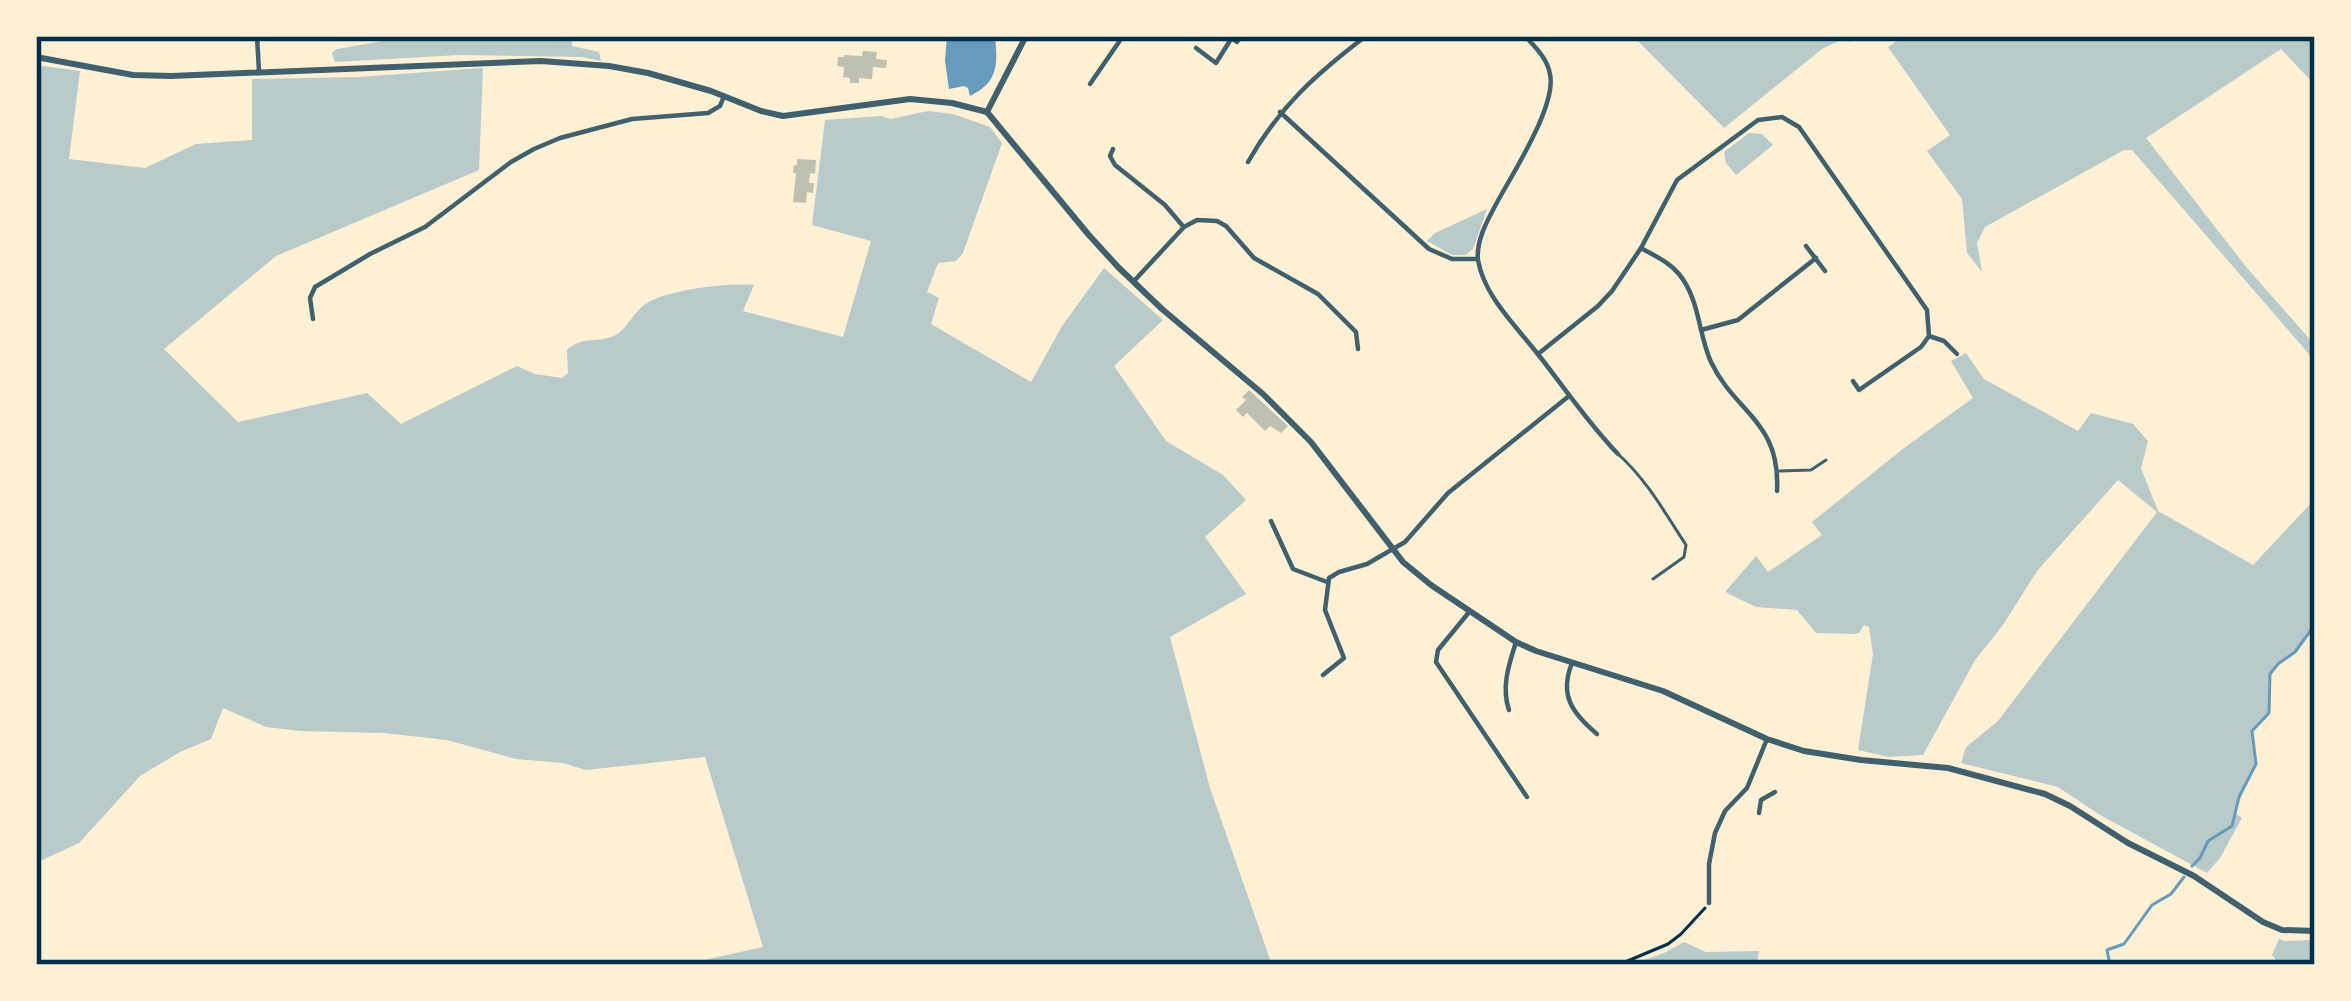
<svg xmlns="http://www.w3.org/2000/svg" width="2351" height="1001" font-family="'Crimson Pro',serif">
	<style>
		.green { fill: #b9caca }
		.water { fill: #669bbc }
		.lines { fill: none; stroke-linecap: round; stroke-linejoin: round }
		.stream { stroke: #669bbc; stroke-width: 3 }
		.building { fill: #bec0b2 }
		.path { stroke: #003049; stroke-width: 3 }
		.service { stroke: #3f606c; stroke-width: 3 }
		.minor { stroke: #3f606c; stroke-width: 4.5 }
		.tertiary { stroke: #3f606c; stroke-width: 6 }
		.neatline { fill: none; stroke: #003049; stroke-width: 4.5 }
	</style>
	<rect width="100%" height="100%" fill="#fdf0d5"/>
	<g class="green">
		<path d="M395,36H571L572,46L599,52L601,61L582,57L459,55L335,62L332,53L337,49L395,39Z"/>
		<path d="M1633,36H1862L1849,42L1845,38L1822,49L1724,128Z"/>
		<path d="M1904,36H2315V85L2281,49L2146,138L2247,268L2315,345V361L2132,150H2124L1985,227L1977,243L1982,272L1967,253L1962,199L1927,151L1950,135L1888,47Z"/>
		<path d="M36,65L80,71L69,159L145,168L196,144L252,140V79L359,77L483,68L479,170L276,256L164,349L238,422L367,393L401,424L517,366L535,374L562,378L568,373L567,350C582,336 594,343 611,337C627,331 631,315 644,305C662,290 730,282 754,285L743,311L843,337L871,241L812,225L825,120L882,116L890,119L928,111L953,114L990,127L1002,143L963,253L956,261L938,263L927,292L939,298L931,324L1031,382L1062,326L1104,268L1163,320L1114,366L1166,441L1223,475L1246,500L1205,537L1246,594L1170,637L1210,788L1272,965H681L763,947L705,757L586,770L563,763L516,759L447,740L384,733L300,731L266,727L223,708L211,739L180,752L140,776L79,843L36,863Z"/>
		<path d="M1749,133L1762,134L1773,145L1736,175L1726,163L1724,152Z"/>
		<path d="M1487,209L1473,249L1466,255H1452L1427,241L1435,233Z"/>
		<path d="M1966,353L1984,379L2078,431L2091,413L2133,424L2148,441L2141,468L2158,511L2253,565L2315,499V610L2311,630L2295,652L2277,664L2270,674L2269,713L2252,731L2256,764L2244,785L2236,814L2242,818L2220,858L2207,873L2100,815L2058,787L1961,763L1966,747L1998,721L2157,512L2118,480L2037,571L2003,625L1975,660L1923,755L1889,757L1858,750L1873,654L1869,627L1864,625L1859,633L1854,634L1816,633L1797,610L1756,607L1725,592L1756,556L1768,572L1822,535L1812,522L1904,448L1973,398L1951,361Z"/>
		<path d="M2279,939L2285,941L2315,940V965H2279L2272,955Z"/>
		<path d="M1684,942L1706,952L1759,951L1757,965H1630L1664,953Z"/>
	</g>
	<path class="water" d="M947,36H995C998,66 998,82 970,96L968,88L964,86L949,89L945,61Z"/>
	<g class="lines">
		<g class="stream">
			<path d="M2192,866L2200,858L2208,841L2232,826L2239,797L2256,764L2252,731L2269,713L2270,674L2278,664L2295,652L2311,630L2315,610"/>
			<path d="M2110,965L2107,950L2124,944L2152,905L2171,894L2184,877"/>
		</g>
	</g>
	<g class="building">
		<path d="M863,51L877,52L876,59L887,60L886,68L873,67L872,79L859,78V83H850V78L843,77L844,67L837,66L838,57H844V55L862,56Z"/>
		<path d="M797,159L816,160L815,174L810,173L809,183H814L813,193L807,192L806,203L793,202L796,173H793L794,165H797Z"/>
		<path d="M1249,390L1288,426L1281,433L1270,426L1265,431L1247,413L1243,417L1236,410L1246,400L1242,397Z"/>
	</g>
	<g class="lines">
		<path class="path" d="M1618,965L1668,944L1681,934L1705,908"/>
		<g class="service">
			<path d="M1618,454C1647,480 1665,513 1686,545L1684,557L1653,579"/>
			<path d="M1780,471L1811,470L1826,460"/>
		</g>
		<g class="minor">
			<path d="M257,36L259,72"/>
			<path d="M1228,36L1237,42L1241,36"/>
			<path d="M1525,36C1536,48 1547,58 1550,74C1557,107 1510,177 1494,208C1486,223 1476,242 1478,260C1484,296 1516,326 1537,353C1564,387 1588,423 1618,454"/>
			<path d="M1196,48L1216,63L1231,39"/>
			<path d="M1090,84L1123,36"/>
			<path d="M1280,112L1429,249L1452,259H1477"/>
			<path d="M1113,149L1110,156L1115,165L1165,205L1182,225"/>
			<path d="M1248,162C1280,106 1316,74 1366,36"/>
			<path d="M1806,246L1825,271"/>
			<path d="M1641,248C1655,256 1669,262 1679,274C1700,300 1698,333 1711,362C1735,413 1781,421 1777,491"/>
			<path d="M1134,281L1184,227L1197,220L1217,221L1226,226L1254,258L1318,294L1356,332L1358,349"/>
			<path d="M313,319L310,298L315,287L370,254L425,227L511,162L534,149L560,138L632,119L708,113L720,106L724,96"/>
			<path d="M1701,330L1738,320L1816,258"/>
			<path d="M1929,336L1944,341L1957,354"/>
			<path d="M1538,354L1598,306L1612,291L1641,248L1677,180L1758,120L1782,117L1799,127L1927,310L1929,336L1921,347L1859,390L1853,381"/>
			<path d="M1271,521L1293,569L1327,582"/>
			<path d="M1470,611L1438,650L1436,662L1527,797"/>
			<path d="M1572,663C1559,695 1572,713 1597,734"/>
			<path d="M1323,675L1344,658L1325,610L1329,578L1339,572L1367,564L1405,542L1448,493L1569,396"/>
			<path d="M1509,710C1501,687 1509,664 1516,642"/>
			<path d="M1759,813L1761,800L1775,792"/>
			<path d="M1709,903V864L1715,833L1725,811L1747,788L1767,739"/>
		</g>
		<g class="tertiary">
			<path d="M36,57L133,75L171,76L541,61L609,66L648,73L711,91L761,111L783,116L910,99L952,103L987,112L1088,234L1118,267L1162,309L1263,394L1311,442L1403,562L1431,585L1516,642L1536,651L1663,691L1767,739L1804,751L1861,760L1948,768L2045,794L2070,806L2128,843L2194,876L2263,922L2282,930L2315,931"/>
			<path d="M987,112L1026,36"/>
		</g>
	</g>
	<rect width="2351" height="1001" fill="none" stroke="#fdf0d5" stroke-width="78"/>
	<rect x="39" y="39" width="2273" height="923" class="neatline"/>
</svg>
